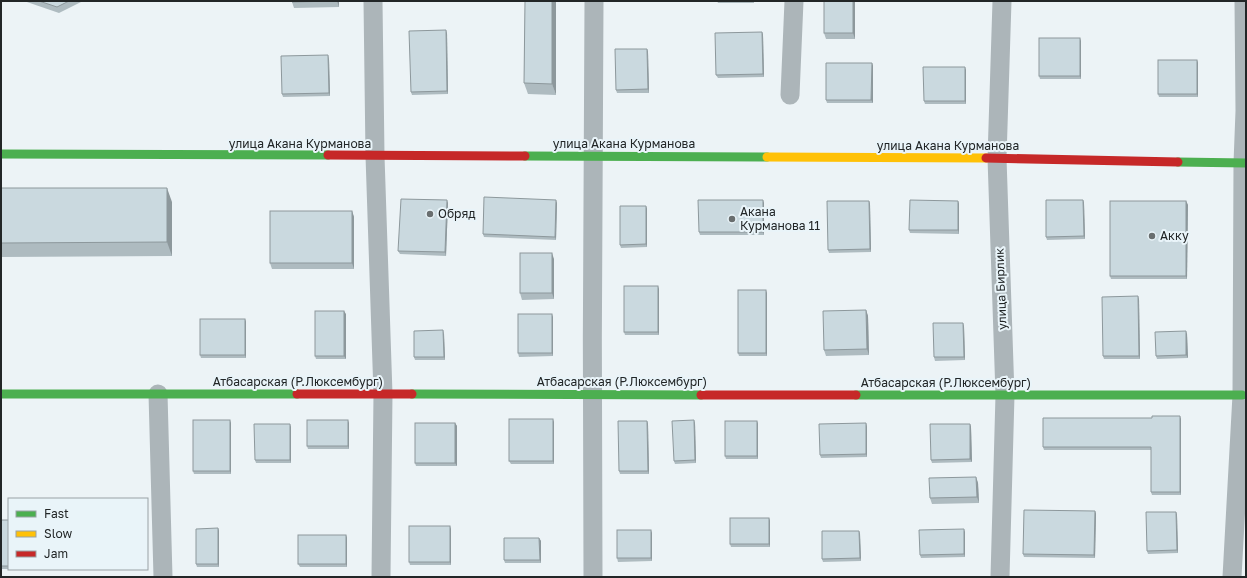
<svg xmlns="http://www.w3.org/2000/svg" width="1247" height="578" font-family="'Golos Text',sans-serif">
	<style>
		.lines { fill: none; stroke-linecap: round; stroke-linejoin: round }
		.street { stroke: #acb5b9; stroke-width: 19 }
		.fast { stroke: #4caf50; stroke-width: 9 }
		.slow { stroke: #ffc107; stroke-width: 9 }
		.jam { stroke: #c62828; stroke-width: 9 }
		.wall { fill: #aebbc0 }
		.shaded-wall { fill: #8d989c }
		.building { fill: #cad9df; stroke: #8d989c }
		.poi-dot { fill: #696e6f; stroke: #e9f4f9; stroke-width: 1.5 }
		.labels { text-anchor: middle; stroke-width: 4; stroke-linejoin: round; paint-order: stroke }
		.street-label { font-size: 12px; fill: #222627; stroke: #e9f4f9 }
		.poi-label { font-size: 12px; fill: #222627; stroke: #e9f4f9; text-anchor: start }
	</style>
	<rect width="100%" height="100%" fill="#ecf3f6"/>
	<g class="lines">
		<g class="street">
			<path d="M373,1L375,156L383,394L381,577"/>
			<path d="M790,95L794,1"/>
			<path d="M158,394L163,577"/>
			<path d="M593,577C592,385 592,193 594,1"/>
			<path d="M1000,577L1005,395L997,158L1002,1"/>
			<path d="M1232,577L1242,395L1243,163L1245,111L1244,1"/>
		</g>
		<g class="fast">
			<path d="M1,154L328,155"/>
			<path d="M525,156L767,157"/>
			<path d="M1178,162L1246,163"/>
			<path d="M1,394H297"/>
			<path d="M412,394L701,395"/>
			<path d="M856,395H1242"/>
		</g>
		<path class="slow" d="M767,157L986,158"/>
		<g class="jam">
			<path d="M328,155L525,156"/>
			<path d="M986,158L1178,162"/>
			<path d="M297,394H412"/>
			<path d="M701,395H856"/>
		</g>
	</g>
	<g class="wall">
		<path d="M24,1H83L59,13Z"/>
		<path d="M339,1V7L294,8L292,2Z"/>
		<path d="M525,1L556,95L528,94L524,83Z"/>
		<path d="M717,1H754V3H718Z"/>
		<path d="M855,1V39H826L824,33Z"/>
		<path d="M762,32L763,35L764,77L718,78L716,75Z"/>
		<path d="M447,33L448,94L412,95L411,92Z"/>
		<path d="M1081,41V79H1040L1039,76Z"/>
		<path d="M647,49L648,52L649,93H617L616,90Z"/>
		<path d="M329,59L330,96L283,97L282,94Z"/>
		<path d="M1197,60L1198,63V97H1159L1158,94Z"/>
		<path d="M872,63L873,66V103H827L826,100Z"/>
		<path d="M966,70V104H925L924,101Z"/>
		<path d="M1,188L172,202V256L1,257Z"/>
		<path d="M1083,200L1084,203L1085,239L1047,240L1046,237Z"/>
		<path d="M869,201L870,204L871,252L829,253L828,250Z"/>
		<path d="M958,201L959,204V234L910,233L909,230Z"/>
		<path d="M1186,201L1188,205L1187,279H1111L1110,276Z"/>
		<path d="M448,203L446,256L400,254L398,251Z"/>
		<path d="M557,203L556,240L484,237L483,234Z"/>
		<path d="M764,203V235H700L699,232Z"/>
		<path d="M646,206L647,209V247L621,248L620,245Z"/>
		<path d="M352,211L354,217V269H272L270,263Z"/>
		<path d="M554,259V299L522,300L520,293Z"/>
		<path d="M659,289V335H625L624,332Z"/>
		<path d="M767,293V356H739L738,353Z"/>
		<path d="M1139,299L1140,359H1104L1103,356Z"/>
		<path d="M866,310L868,316L869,355L826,356L824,350Z"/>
		<path d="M346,314V359H316L315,356Z"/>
		<path d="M553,317V356L519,357L518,353Z"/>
		<path d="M245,319L246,322V358H201L200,355Z"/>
		<path d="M964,326L965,360L935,361L934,357Z"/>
		<path d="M444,334L445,360H415L414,357Z"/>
		<path d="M1187,334L1188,358L1157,359L1156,356Z"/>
		<path d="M1181,419V495H1152L1151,492V450H1044L1043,447Z"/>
		<path d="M647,421L648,424L649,474H620L619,471Z"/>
		<path d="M757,421L758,424V459H726L725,456Z"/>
		<path d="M554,422V464H511L509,461Z"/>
		<path d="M231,423V474H194L193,471Z"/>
		<path d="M349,423V449H308L307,446Z"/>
		<path d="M455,423L457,426V466H416L415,463Z"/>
		<path d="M695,423L696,463L675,464L674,461Z"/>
		<path d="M866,423L867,427V457L821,458L820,455Z"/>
		<path d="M970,424L971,427L972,462L932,463L931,460Z"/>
		<path d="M291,427V463H256L255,460Z"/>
		<path d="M976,477L978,483L979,503L932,504L930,498Z"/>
		<path d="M1095,511L1096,514L1095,558L1024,557L1023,554Z"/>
		<path d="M1176,512L1177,515L1178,553L1148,554L1147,551Z"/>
		<path d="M769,518L770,521V547H731L730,544Z"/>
		<path d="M1,520H9V569H33H1Z"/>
		<path d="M218,528L219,531V567H197L196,564Z"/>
		<path d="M451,529V565H410L409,562Z"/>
		<path d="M859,531L860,534L861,561L823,562L822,559Z"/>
		<path d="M965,532V557L921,558L920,555Z"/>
		<path d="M652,533V561L618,562L617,558Z"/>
		<path d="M346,535L347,538V567H300L298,564Z"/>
		<path d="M539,538L541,541V563H505L504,560Z"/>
	</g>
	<g class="shaded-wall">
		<path d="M337,1H339V7Z"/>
		<path d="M552,1H556V95L552,84Z"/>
		<path d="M853,1H855V39L853,33Z"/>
		<path d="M446,30L447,33L448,94L447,91Z"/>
		<path d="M762,32L763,35L764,77L763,74Z"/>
		<path d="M1080,38L1081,41V79L1080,76Z"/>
		<path d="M647,49L648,52L649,93L648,89Z"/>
		<path d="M328,55L329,59L330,96L329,93Z"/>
		<path d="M1197,60L1198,63V97L1197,94Z"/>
		<path d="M872,63L873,66V103L871,100Z"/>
		<path d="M965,67L966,70V104L965,101Z"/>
		<path d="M167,188L172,202V256L167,242Z"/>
		<path d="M447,200L448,203L446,256L445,252Z"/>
		<path d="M556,200L557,203L556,240L555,237Z"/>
		<path d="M763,200L764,203V235L763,232Z"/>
		<path d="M1083,200L1084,203L1085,239L1084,236Z"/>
		<path d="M869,201L870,204L871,252L870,249Z"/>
		<path d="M958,201L959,204V234L958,230Z"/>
		<path d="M1186,201L1188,205L1187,279L1186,276Z"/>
		<path d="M646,206L647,209V247L646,244Z"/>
		<path d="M352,211L354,217V269L352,263Z"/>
		<path d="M552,253L554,259V299L552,293Z"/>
		<path d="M658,286L659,289V335L658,332Z"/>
		<path d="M766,290L767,293V356L766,353Z"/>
		<path d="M1138,296L1139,299L1140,359L1139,356Z"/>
		<path d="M866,310L868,316L869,355L867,349Z"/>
		<path d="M344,311L346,314V359L344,356Z"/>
		<path d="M552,314L553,317V356L552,353Z"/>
		<path d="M245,319L246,322V358L245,355Z"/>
		<path d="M963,323L964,326L965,360L964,357Z"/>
		<path d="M443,330L444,334L445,360L444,357Z"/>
		<path d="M1186,331L1187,334L1188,358L1186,355Z"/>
		<path d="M1180,416L1181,419V495L1180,492Z"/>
		<path d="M553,419L554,422V464L553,461Z"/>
		<path d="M230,420L231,423V474L230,471Z"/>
		<path d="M348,420L349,423V449L348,446Z"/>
		<path d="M694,420L695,423L696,463L695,460Z"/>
		<path d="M647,421L648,424L649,474L648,471Z"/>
		<path d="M757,421L758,424V459L757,456Z"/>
		<path d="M455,423L457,426V466L455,463Z"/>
		<path d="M866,423L867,427V457L866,454Z"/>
		<path d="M290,424L291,427V463L290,460Z"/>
		<path d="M970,424L971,427L972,462L970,459Z"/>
		<path d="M976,477L978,483L979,503L977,497Z"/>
		<path d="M1095,511L1096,514L1095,558L1094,555Z"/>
		<path d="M1176,512L1177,515L1178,553L1177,550Z"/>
		<path d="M769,518L770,521V547L769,544Z"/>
		<path d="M450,526L451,529V565L450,562Z"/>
		<path d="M218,528L219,531V567L218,564Z"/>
		<path d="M964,529L965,532V557L964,554Z"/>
		<path d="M651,530L652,533V561L651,558Z"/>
		<path d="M859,531L860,534L861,561L860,558Z"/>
		<path d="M346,535L347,538V567L346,564Z"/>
		<path d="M539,538L541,541V563L540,560Z"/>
	</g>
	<g class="building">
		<path d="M39,1H69L57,7Z"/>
		<path d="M292,1H335L292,2Z"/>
		<path d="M525,1H552V84L524,83Z"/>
		<rect x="824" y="1" width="29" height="32"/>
		<path d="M446,30L447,91L411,92L409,31Z"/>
		<path d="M762,32L763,74L716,75L715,33Z"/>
		<rect x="1039" y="38" width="41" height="38"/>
		<path d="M615,49H647L648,89L616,90Z"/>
		<path d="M328,55L329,93L282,94L281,56Z"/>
		<rect x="1158" y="60" width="39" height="34"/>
		<path d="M826,63H872L871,100H826Z"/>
		<path d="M923,67H965V101H924Z"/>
		<path d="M1,188H167V242L1,243Z"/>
		<path d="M484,197L556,200L555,237L483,234Z"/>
		<path d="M401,199L447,200L445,252L398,251Z"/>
		<path d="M698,200H763V232H699Z"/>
		<path d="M910,200L958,201V230H909Z"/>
		<path d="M1046,200H1083L1084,236L1046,237Z"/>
		<path d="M827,201H869L870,249L828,250Z"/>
		<rect x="1110" y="201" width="76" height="75"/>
		<path d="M620,206H646V244L620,245Z"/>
		<rect x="270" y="211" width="82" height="52"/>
		<rect x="520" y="253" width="32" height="40"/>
		<rect x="624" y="286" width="34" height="46"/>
		<rect x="738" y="290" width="28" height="63"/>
		<path d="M1138,296L1139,356H1103L1102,297Z"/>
		<path d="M866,310L867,349L824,350L823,311Z"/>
		<rect x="315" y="311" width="29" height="45"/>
		<rect x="518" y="314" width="34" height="39"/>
		<rect x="200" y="319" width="45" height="36"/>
		<path d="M933,323H963L964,357H934Z"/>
		<path d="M443,330L444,357H414V331Z"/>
		<path d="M1186,331V355L1156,356L1155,332Z"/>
		<path d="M1152,416H1180V492H1151V447H1043V418H1152Z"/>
		<rect x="509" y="419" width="44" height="42"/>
		<rect x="193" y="420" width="37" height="51"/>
		<rect x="307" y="420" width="41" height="26"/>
		<path d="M694,420L695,460L674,461L672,421Z"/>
		<path d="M618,421H647L648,471H619Z"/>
		<rect x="725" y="421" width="32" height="35"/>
		<rect x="415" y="423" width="40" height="40"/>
		<path d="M866,423V454L820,455L819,424Z"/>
		<path d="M254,424H290V460H255Z"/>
		<path d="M930,424H970V459L931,460Z"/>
		<path d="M976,477L977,497L930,498L929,478Z"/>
		<path d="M1024,510L1095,511L1094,555L1023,554Z"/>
		<path d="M1146,512H1176L1177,550L1147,551Z"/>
		<rect x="730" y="518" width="39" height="26"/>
		<rect x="1" y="520" width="8" height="46"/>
		<rect x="409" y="526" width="41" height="36"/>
		<path d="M218,528V564H196V529Z"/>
		<path d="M964,529V554L920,555L919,530Z"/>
		<rect x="617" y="530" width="34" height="28"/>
		<path d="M822,531H859L860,558L822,559Z"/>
		<rect x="298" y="535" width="48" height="29"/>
		<path d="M504,538H539L540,560H504Z"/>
	</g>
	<g class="poi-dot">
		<circle cx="430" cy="214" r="4"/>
		<circle cx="732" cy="219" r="4"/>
		<circle cx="1152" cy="236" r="4"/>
	</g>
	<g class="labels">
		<g class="street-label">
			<text x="300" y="148">улица Акана Курманова</text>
			<text x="624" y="148">улица Акана Курманова</text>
			<text x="948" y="150">улица Акана Курманова</text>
			<text transform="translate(1001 289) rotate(-92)" y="4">улица Бирлик</text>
			<text x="298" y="386">Атбасарская (Р.Люксембург)</text>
			<text x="622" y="386">Атбасарская (Р.Люксембург)</text>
			<text x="946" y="387">Атбасарская (Р.Люксембург)</text>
		</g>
		<g class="poi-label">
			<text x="740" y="216">Акана<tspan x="740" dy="14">Курманова 11</tspan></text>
			<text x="438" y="218">Обряд</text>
			<text x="1160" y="240">Акку</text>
		</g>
	</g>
	<rect width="1247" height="578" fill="none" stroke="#222627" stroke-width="4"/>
	<rect x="8" y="498" width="140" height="72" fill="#e9f4f9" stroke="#99a2a5"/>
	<rect x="16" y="511" width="20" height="6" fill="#4caf50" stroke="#99a2a5"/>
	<text x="44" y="518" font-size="12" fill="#222627">Fast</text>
	<rect x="16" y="531" width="20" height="6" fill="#ffc107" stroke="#99a2a5"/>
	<text x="44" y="538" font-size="12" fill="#222627">Slow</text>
	<rect x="16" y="551" width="20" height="6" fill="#c62828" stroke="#99a2a5"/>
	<text x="44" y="558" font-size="12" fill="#222627">Jam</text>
</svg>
